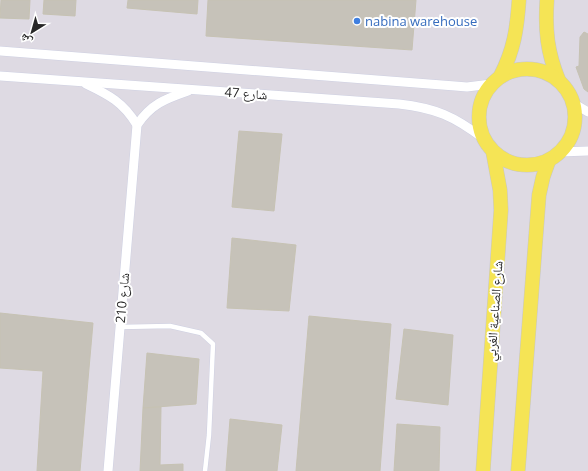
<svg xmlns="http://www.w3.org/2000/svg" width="588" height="471" font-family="'Open Sans','Noto Naskh Arabic',sans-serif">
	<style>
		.industrial { fill: #dedae3 }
		.building { fill: #c6c2b9; stroke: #c6c2b3 }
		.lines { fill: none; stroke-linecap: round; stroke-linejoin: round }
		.lane-casing { stroke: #ced0e2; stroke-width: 5.5 }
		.street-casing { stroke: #ced0e2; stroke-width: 10 }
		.primary-casing { stroke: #c7c7c7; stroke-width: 15 }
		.lane { stroke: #fff; stroke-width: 4.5 }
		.street { stroke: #fff; stroke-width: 9 }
		.primary { stroke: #f5e455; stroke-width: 14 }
		.shop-dot { fill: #3f7fe0; stroke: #fff; stroke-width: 1.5 }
		.labels { text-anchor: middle; stroke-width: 4; stroke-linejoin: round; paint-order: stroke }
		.shop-label { font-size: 13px; fill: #366cbe; stroke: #fff; text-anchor: start }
		.street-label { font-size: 13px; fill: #282828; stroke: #fff }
	</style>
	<rect width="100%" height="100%" fill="#ebe6d9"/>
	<rect class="industrial" x="0" y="0" width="588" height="471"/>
	<g class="building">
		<path d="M1,0H30L29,19L0,18Z"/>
		<path d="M44,0H76L75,16L43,14Z"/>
		<path d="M128,0H198L197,14L127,8Z"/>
		<path d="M208,0H416L412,50L206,36Z"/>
		<path d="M584,32L588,34V92L584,89L576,67L579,66L580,37Z"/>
		<path d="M239,131L282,134L274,211L232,207Z"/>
		<path d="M232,238L296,245L289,311L227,308Z"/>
		<path d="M0,313L93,323L80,471H37L43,371L0,368Z"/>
		<path d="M309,316L391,324L380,471H296Z"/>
		<path d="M404,329L453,335L448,405L396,399Z"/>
		<path d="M147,353L199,359L196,404L143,408Z"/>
		<path d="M161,407L160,465L183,464V471H140L143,408Z"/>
		<path d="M230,419L282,425L277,471H226Z"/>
		<path d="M397,424L440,427L439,471H394Z"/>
	</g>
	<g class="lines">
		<defs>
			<path id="lane" d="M120,327L170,326L201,333L213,344L209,435L205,471"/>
			<g id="street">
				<path d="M0,51L455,86L467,87L491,84"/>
				<path d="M0,76L399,104C435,108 454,116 484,139"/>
				<path d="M86,84C109,95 123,102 137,125"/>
				<path d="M573,103L588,112"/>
				<path d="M560,152L588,151"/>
				<path d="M108,471L137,125C151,104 165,99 188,91"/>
			</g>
			<g id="primary">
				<path d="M547,0C545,30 547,52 559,81"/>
				<circle cx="527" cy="117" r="48"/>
				<path d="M500,77C514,50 517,29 519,0"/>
				<path d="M483,471L501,210L500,190L493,152"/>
				<path d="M518,471L539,195L543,177L549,160"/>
			</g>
		</defs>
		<use href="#lane" class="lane-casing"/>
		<use href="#street" class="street-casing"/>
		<use href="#primary" class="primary-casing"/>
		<use href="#lane" class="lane"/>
		<use href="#street" class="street"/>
		<use href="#primary" class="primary"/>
	</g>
	<circle class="shop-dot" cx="357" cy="21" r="4"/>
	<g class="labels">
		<g class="shop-label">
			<text x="365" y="26">nabina warehouse</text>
		</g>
		<g class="street-label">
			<text transform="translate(246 93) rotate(4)" y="5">شارع 47</text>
			<text transform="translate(122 298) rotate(-85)" y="5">شارع 210</text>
			<text transform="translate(494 311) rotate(-86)" y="5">شارع الصناعية الغربي</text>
		</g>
	</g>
	<g transform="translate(32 32) rotate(217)" stroke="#ffffff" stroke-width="3" paint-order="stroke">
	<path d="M0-3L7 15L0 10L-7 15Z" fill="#282828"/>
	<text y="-6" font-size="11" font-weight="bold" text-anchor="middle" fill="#282828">ش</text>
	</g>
</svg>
